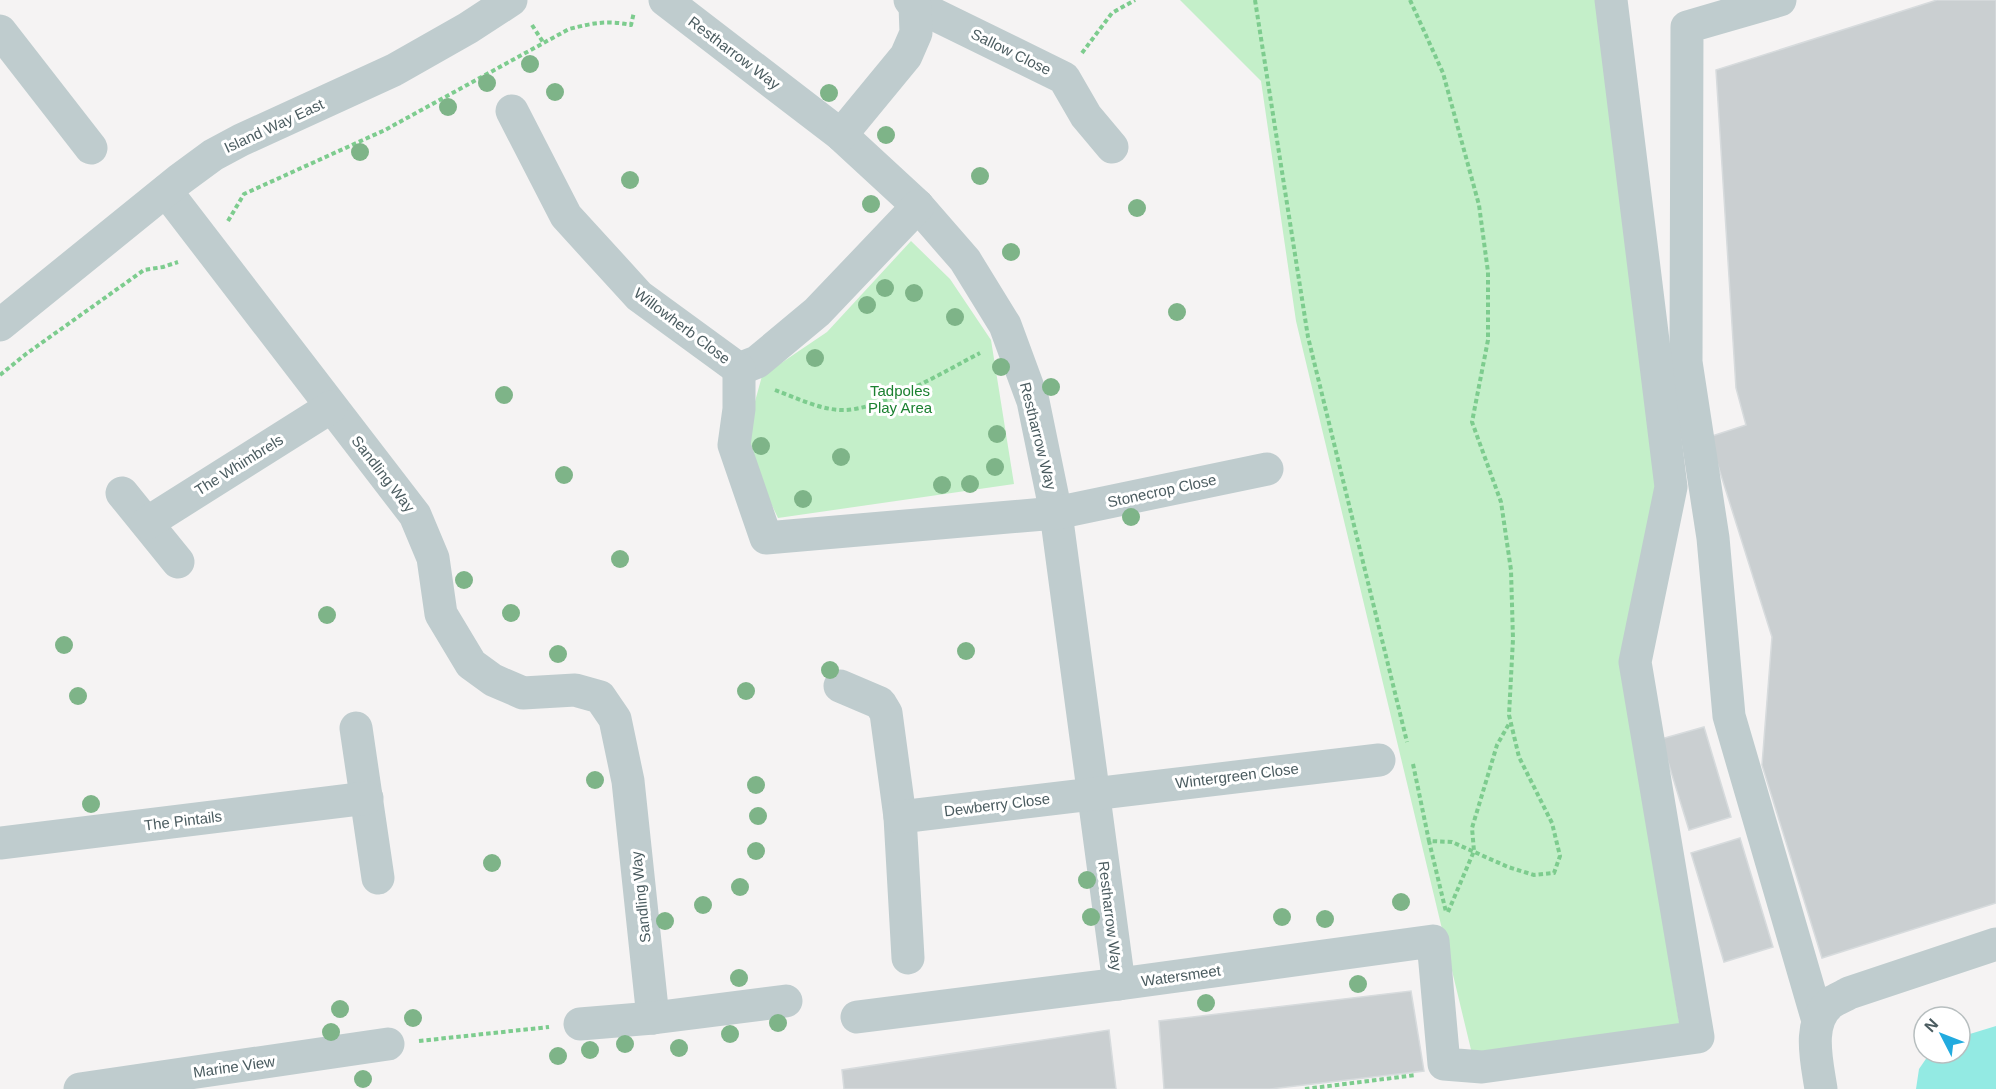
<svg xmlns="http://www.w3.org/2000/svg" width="1996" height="1089" font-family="Helvetica,sans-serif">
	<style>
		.green { fill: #c4efc9 }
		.water { fill: #93eae3 }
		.building { fill: #cacfd1; stroke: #d7dbdd; stroke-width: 1.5 }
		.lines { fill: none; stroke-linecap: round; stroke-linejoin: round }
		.path { stroke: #7dcc8e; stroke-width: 4; stroke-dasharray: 4.5 3; stroke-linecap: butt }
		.minor { stroke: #bfccce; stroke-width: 33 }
		.tree { fill: #7eb488 }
		.labels { text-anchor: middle; stroke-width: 6; stroke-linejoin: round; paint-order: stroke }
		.street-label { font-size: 15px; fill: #4b5c60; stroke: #fff }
		.park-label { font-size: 15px; fill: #1c8131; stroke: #fff }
	</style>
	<rect width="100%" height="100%" fill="#f5f3f3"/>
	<g class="green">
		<path d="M1180,0H1604L1661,495L1621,660L1680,1028L1473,1058L1296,321L1261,81Z"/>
		<path d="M911,241L950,279L991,340L1014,484L778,518L743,445L762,376L827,332Z"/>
	</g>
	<path class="water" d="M1996,1026V1089H1916L1919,1069L1930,1053H1960V1037Z"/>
	<g class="building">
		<path d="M1937,0H1996V903L1822,958L1762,765L1772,637L1709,437L1746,425L1736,388L1716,70Z"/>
		<path d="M1704,727L1731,817L1689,830L1661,739Z"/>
		<path d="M1740,838L1773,947L1724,962L1691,853Z"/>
		<path d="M1411,991L1424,1071L1270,1089H1164L1159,1021Z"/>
		<path d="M1109,1030L1116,1089H844L842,1070Z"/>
	</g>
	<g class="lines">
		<g class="path">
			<path d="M1255,0L1308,337L1407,742"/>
			<path d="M1410,0L1443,73L1479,205L1488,272V340L1472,422L1501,502L1511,570L1513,639L1509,715L1519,757L1552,823L1560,856L1554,873L1534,875L1508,867L1452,842L1429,841L1446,912"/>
			<path d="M532,25L543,42"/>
			<path d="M1082,53L1112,13L1135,0"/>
			<path d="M228,221L244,194L385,130L569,29C593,23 607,20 631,25L634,12"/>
			<path d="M0,375L26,354L144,270L163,267L178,262"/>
			<path d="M775,390C797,398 822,411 846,410C884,408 945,371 980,353"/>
			<path d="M1413,764L1429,841"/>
			<path d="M1448,912L1474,851L1472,828L1497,745L1510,722"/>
			<path d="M419,1041L549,1027"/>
			<path d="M1305,1089L1416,1075"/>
		</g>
		<g class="minor">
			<path d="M665,0L841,135L918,206L965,260L1005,325L1033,401L1056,513L1119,984"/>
			<path d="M910,0L915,5L1064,78L1086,116L1112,147"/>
			<path d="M1780,0L1687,27L1686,362L1713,538L1729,716L1818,1021"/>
			<path d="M0,31L91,148"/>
			<path d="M512,111L566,216L639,296L739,369L757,362L817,312L918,206"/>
			<path d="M841,135L906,56L916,33L915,5"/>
			<path d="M166,191L415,515L433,558L441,614L471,664L493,680L523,693L575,690L600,697L615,719L628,781L653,1018"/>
			<path d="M0,325L179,180L213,155L241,140L394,70L468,28L511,0"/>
			<path d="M739,369V409L734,445L766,538L1056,513L1267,469"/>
			<path d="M122,493L178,562"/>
			<path d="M147,523L331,407"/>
			<path d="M840,686L880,703L886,713L900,817L908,958"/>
			<path d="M356,728L378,878"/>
			<path d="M900,817L1379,760"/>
			<path d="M0,843L367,798"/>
			<path d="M857,1017L1119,984L1433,941L1444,1064L1482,1067L1698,1037L1635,662L1671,487L1611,0"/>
			<path d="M580,1024L653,1018L786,1001"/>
			<path d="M80,1089L388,1044"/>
			<path d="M1821,1089C1817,1062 1806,1021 1832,1002C1837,999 1844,996 1849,993L1996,944"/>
		</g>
	</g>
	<g class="tree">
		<circle cx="530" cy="64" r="9"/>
		<circle cx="487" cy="83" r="9"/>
		<circle cx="555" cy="92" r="9"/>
		<circle cx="829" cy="93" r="9"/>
		<circle cx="448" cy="107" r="9"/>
		<circle cx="886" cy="135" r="9"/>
		<circle cx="360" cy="152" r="9"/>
		<circle cx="980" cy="176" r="9"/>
		<circle cx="630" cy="180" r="9"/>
		<circle cx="871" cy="204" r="9"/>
		<circle cx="1137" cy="208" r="9"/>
		<circle cx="1011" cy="252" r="9"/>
		<circle cx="885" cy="288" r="9"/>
		<circle cx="914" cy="293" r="9"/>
		<circle cx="867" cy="305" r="9"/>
		<circle cx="1177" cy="312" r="9"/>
		<circle cx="955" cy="317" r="9"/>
		<circle cx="815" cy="358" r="9"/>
		<circle cx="1001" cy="367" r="9"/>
		<circle cx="1051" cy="387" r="9"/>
		<circle cx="504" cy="395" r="9"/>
		<circle cx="997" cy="434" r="9"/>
		<circle cx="761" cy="446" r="9"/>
		<circle cx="841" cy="457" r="9"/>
		<circle cx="995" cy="467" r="9"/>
		<circle cx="564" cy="475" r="9"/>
		<circle cx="970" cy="484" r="9"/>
		<circle cx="942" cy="485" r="9"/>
		<circle cx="803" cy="499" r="9"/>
		<circle cx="1131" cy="517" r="9"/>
		<circle cx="620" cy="559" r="9"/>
		<circle cx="464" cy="580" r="9"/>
		<circle cx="511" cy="613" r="9"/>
		<circle cx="327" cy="615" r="9"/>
		<circle cx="64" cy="645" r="9"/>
		<circle cx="966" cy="651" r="9"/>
		<circle cx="558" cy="654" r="9"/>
		<circle cx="830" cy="670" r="9"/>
		<circle cx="746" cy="691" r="9"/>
		<circle cx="78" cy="696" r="9"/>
		<circle cx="595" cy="780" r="9"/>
		<circle cx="756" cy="785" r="9"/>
		<circle cx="91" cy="804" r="9"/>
		<circle cx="758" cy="816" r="9"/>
		<circle cx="756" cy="851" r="9"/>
		<circle cx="492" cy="863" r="9"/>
		<circle cx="1087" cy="880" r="9"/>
		<circle cx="740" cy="887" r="9"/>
		<circle cx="1401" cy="902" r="9"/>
		<circle cx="703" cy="905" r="9"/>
		<circle cx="1091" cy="917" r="9"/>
		<circle cx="1282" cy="917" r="9"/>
		<circle cx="1325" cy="919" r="9"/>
		<circle cx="665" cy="921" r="9"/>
		<circle cx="739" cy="978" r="9"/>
		<circle cx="1358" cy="984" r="9"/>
		<circle cx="1206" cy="1003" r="9"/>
		<circle cx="340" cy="1009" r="9"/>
		<circle cx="413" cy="1018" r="9"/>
		<circle cx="778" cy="1023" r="9"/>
		<circle cx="331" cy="1032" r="9"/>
		<circle cx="730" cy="1034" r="9"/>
		<circle cx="625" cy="1044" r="9"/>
		<circle cx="679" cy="1048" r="9"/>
		<circle cx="590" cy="1050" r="9"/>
		<circle cx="558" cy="1056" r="9"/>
		<circle cx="363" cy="1079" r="9"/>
	</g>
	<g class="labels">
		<g class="street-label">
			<text transform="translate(1011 52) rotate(26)" y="5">Sallow Close</text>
			<text transform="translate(734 53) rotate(37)" y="5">Restharrow Way</text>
			<text transform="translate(274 126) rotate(-25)" y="5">Island Way East</text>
			<text transform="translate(682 326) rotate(37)" y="5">Willowherb Close</text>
			<text transform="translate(1038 436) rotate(76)" y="5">Restharrow Way</text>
			<text transform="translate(239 465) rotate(-32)" y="5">The Whimbrels</text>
			<text transform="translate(383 474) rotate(52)" y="5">Sandling Way</text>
			<text transform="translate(1162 491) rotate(-12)" y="5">Stonecrop Close</text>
			<text transform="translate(1237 776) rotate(-7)" y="5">Wintergreen Close</text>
			<text transform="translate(997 805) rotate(-7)" y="5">Dewberry Close</text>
			<text transform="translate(183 821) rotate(-7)" y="5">The Pintails</text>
			<text transform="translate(641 897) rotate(-96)" y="5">Sandling Way</text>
			<text transform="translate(1110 916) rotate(83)" y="5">Restharrow Way</text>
			<text transform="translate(1181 976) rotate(-8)" y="5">Watersmeet</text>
			<text transform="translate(234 1067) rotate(-8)" y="5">Marine View</text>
		</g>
		<g class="park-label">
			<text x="900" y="396">Tadpoles<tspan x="900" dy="17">Play Area</tspan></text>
		</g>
	</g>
	<g transform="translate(1942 1035) rotate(312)"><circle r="28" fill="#ffffff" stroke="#b7bebf" stroke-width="1.5"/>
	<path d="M0-4.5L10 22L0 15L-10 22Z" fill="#22abdf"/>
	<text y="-9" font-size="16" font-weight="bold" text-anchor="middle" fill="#4b5c60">N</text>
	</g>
</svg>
